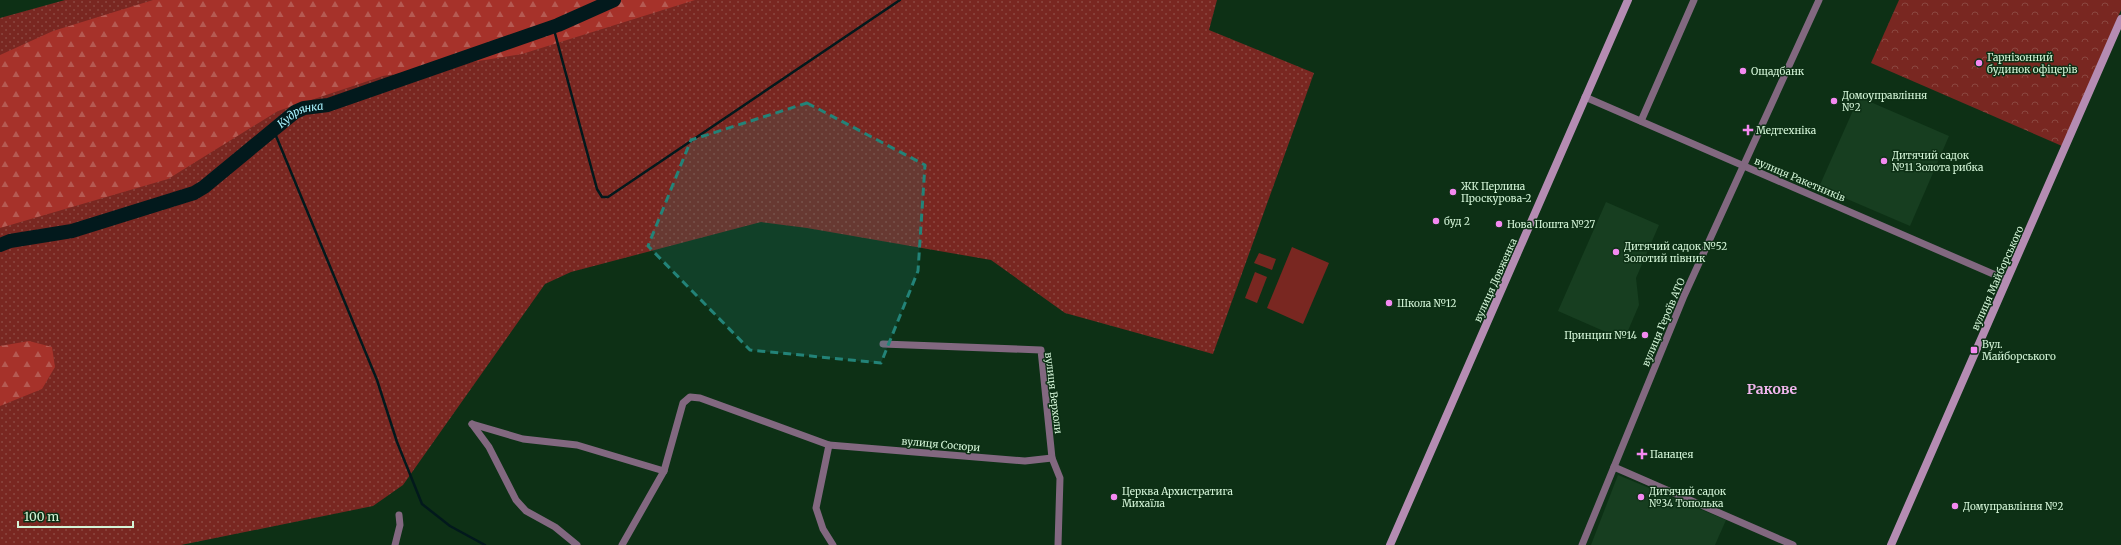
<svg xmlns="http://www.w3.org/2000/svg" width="2121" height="545" font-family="Merriweather,serif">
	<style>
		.built { fill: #173e20 }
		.grass { fill: url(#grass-dots) }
		.forest { fill: url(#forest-firs) }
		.park { fill: url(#park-crowns) }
		.garden { fill: #792721 }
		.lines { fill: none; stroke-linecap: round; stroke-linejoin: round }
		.stream { stroke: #02191c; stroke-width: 2.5 }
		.river { stroke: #02191c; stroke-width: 14 }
		.street { stroke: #826880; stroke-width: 7 }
		.secondary { stroke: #b58cb3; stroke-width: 8 }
		.marked { fill: #238378; fill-opacity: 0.2; stroke: #238378; stroke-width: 3; stroke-dasharray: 8 5; stroke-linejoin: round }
		.poi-dot { fill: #f489f1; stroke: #0d3015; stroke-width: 1.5 }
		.labels { text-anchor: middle; stroke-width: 3; stroke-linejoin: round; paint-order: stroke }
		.poi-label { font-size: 10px; fill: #d3f4d7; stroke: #0d3015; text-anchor: start }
		.street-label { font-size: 10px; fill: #d3f4d7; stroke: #0d3015 }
		.water-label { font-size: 11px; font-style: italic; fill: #a9f2fe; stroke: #0d3015 }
		.district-label { font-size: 14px; font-weight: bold; fill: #f1b6ee; stroke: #0d3015 }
	</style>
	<defs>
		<pattern id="grass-dots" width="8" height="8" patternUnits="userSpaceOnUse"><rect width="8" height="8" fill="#792721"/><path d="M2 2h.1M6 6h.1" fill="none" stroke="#8b4740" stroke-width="1.8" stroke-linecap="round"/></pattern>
		<pattern id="forest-firs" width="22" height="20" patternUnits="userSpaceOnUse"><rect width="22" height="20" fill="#a6322a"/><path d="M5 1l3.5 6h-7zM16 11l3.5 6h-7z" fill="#b55a52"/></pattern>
		<pattern id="park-crowns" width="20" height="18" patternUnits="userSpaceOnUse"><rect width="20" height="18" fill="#792721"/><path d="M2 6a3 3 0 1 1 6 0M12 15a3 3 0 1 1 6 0" fill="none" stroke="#8b4740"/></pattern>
	</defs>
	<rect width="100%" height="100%" fill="#0d3015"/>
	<g class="built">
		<path d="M1859,97L1949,136L1910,226L1819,187Z"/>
		<path d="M1606,202L1659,225L1636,278L1639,305L1624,340L1558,311Z"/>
		<path d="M1618,475L1726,520L1715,545H1591Z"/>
	</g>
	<path class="grass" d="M65,0H1217L1209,30L1314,73L1213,354L1065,313L991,260L807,228L761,222L571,272L545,284L403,485L373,506L181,545H0V18Z"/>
	<g class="forest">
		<path d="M153,0H695L522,54L383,76L278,111L168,179L0,228V55L53,31Z"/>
		<path d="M29,341L52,347L55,367L42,389L0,406V346Z"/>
	</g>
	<path class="park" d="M1899,0H2121V10L2062,146L1871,63Z"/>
	<g class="garden">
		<path d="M1292,247L1329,263L1303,324L1267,308Z"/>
		<path d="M1259,253L1276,259L1272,270L1254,263Z"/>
		<path d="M1255,272L1267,277L1257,303L1245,298Z"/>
	</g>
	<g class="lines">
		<g class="stream">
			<path d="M553,26L597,189L602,197H608L900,0"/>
			<path d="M274,131L377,380L397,442L422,504L450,526L485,545"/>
		</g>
		<path class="river" id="s1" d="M0,245L10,241L72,231L194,193L204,187L295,112L304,108L328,105L558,25L614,0"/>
		<g class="street">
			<path d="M1585,97L2007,280"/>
			<path d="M1641,121L1694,0"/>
			<path d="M883,344L1041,350L1052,458L1060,478L1058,545"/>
			<path d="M472,424L523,439L577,445L664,471"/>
			<path d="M472,424L489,447L516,500L526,511L555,527L577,545"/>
			<path d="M829,445L1025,461L1052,458"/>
			<path d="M1614,467L1793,545"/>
			<path d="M395,545L400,525L399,515"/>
			<path d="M622,545L664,471L683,403L690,397L700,398L829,445L816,508L823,529L833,545"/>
			<path d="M1582,545L1684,296L1819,0"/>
		</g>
		<g class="secondary">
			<path d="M1390,545L1628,0"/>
			<path d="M1891,545L2121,19"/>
		</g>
	</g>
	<path class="marked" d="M807,103L925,165L918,271L881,363L750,350L648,246L691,140Z"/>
	<g class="poi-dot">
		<circle cx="1979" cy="63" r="4"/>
		<circle cx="1743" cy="71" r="4"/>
		<circle cx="1834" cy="101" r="4"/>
		<path d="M1746 124h4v4h4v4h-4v4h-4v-4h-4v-4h4z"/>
		<circle cx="1884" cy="161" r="4"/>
		<circle cx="1453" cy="192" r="4"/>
		<circle cx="1436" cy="221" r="4"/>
		<circle cx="1499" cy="224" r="4"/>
		<circle cx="1616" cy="252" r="4"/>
		<circle cx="1389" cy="303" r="4"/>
		<circle cx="1645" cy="335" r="4"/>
		<rect x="1970" y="346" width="8" height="8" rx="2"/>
		<path d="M1640 448h4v4h4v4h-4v4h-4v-4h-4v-4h4z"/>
		<circle cx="1114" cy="497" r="4"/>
		<circle cx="1641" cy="497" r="4"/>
		<circle cx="1955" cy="506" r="4"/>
	</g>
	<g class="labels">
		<g class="poi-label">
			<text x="1987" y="61">Гарнізонний<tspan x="1987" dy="12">будинок офіцерів</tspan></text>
			<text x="1751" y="75">Ощадбанк</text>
			<text x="1842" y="99">Домоуправління<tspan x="1842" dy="12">№2</tspan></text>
			<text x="1756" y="134">Медтехніка</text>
			<text x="1892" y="159">Дитячий садок<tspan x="1892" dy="12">№11 Золота рибка</tspan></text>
			<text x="1461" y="190">ЖК Перлина<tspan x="1461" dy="12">Проскурова-2</tspan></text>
			<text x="1444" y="225">буд 2</text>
			<text x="1507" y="228">Нова Пошта №27</text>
			<text x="1624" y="250">Дитячий садок №52<tspan x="1624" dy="12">Золотий півник</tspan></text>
			<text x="1397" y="307">Школа №12</text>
			<text x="1637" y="339" text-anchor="end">Принцип №14</text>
			<text x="1982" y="348">Вул.<tspan x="1982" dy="12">Майборського</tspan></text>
			<text x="1650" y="458">Панацея</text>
			<text x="1122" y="495">Церква Архистратига<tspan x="1122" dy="12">Михаїла</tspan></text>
			<text x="1649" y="495">Дитячий садок<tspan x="1649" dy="12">№34 Тополька</tspan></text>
			<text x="1963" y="510">Домуправління №2</text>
		</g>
		<g class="street-label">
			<text transform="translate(1800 179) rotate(23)" y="4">вулиця Ракетників</text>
			<text transform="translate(1997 278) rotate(-66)" y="4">вулиця Майборського</text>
			<text transform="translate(1495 280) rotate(-66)" y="4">вулиця Довженка</text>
			<text transform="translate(1663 322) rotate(-67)" y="4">вулиця Героїв АТО</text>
			<text transform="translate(1054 393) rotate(83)" y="4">вулиця Верхоли</text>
			<text transform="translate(941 444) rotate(5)" y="4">вулиця Сосюри</text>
		</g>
		<g class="water-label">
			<text dy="4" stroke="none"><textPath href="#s1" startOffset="335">Кудрянка</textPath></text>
		</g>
		<g class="district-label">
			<text x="1772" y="394">Ракове</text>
		</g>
	</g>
	<path d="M18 521v6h115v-6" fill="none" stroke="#d3f4d7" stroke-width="2"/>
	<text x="24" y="521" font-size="12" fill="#d3f4d7" stroke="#0d3015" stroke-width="3" paint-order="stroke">100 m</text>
</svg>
